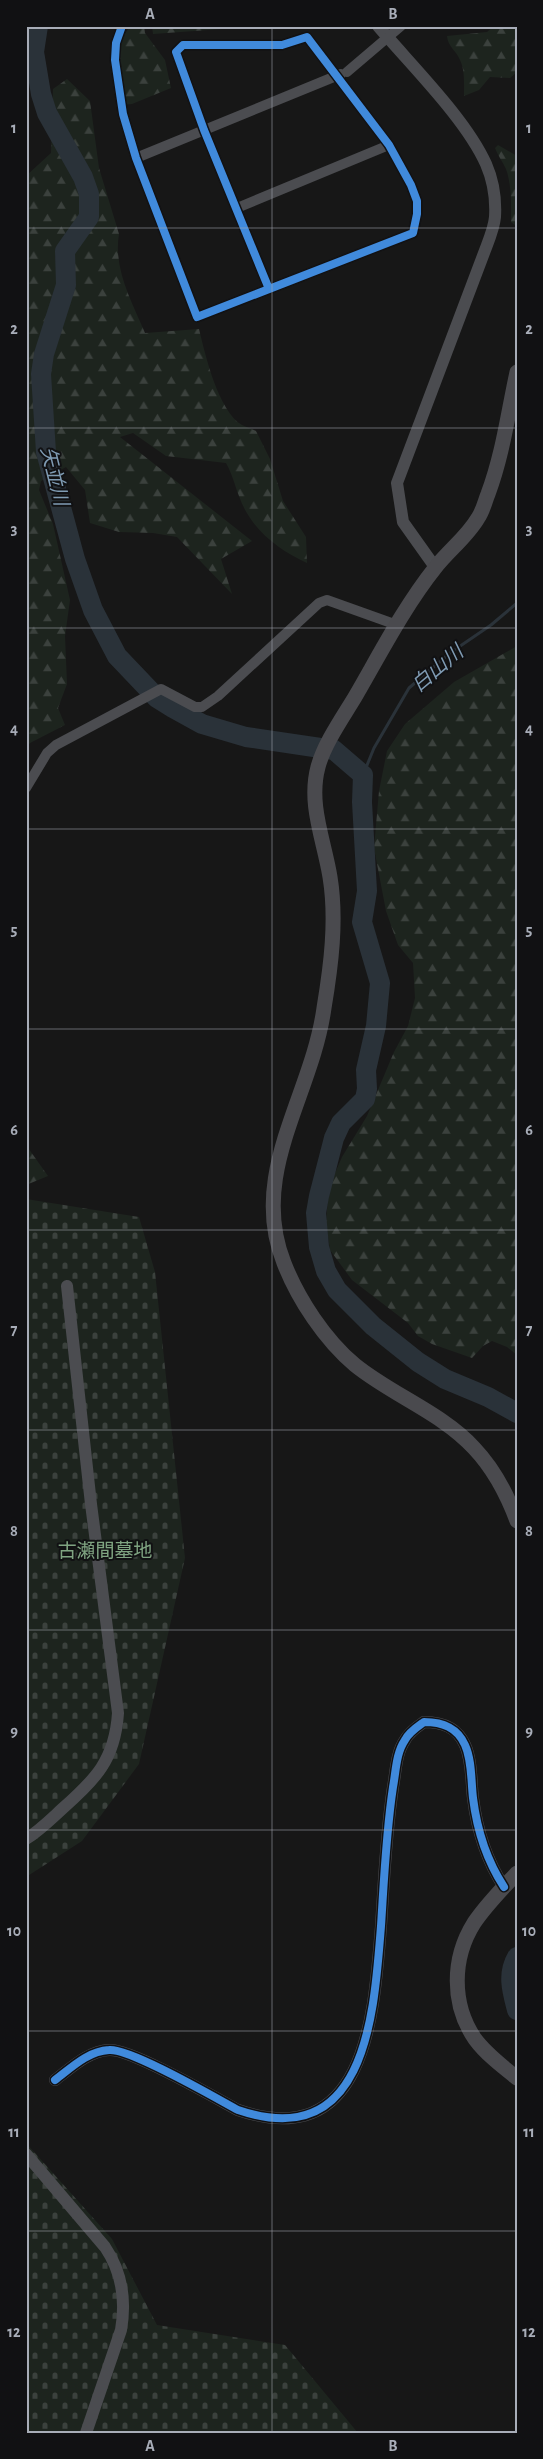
<svg xmlns="http://www.w3.org/2000/svg" width="543" height="2459" font-family="'Alegreya Sans','Noto Sans JP',sans-serif">
	<style>
		.forest { fill: url(#forest-firs) }
		.cemetery { fill: url(#cemetery-stones) }
		.lines { fill: none; stroke-linecap: round; stroke-linejoin: round }
		.stream { stroke: #2a3239; stroke-width: 3 }
		.river { stroke: #2a3239; stroke-width: 20 }
		.minor { stroke: #4b4c50; stroke-width: 10 }
		.tertiary { stroke: #4b4c50; stroke-width: 12 }
		.secondary { stroke: #4a4a4e; stroke-width: 15 }
		.minor-bridge { stroke: #4b4c50; stroke-width: 10 }
		.cycleway-casing { stroke: #111113; stroke-width: 11 }
		.cycleway { stroke: #408adc; stroke-width: 8 }
		.grid { fill: none; stroke: #a8adb8; stroke-width: 1; stroke-opacity: 0.55 }
		.labels { text-anchor: middle; stroke-width: 4; stroke-linejoin: round; paint-order: stroke }
		.park-label { font-size: 19px; fill: #7fa381; stroke: #111113 }
		.water-label { font-size: 20px; font-style: italic; fill: #7f9bb3; stroke: #111113 }
		.neatline { fill: none; stroke: #a8adb8; stroke-width: 2 }
		.grid-label { font-size: 16px; text-anchor: middle; font-weight: bold; fill: #a8adb8 }
	</style>
	<defs>
		<pattern id="forest-firs" width="22" height="20" patternUnits="userSpaceOnUse" patternTransform="scale(1.25)"><rect width="22" height="20" fill="#1d241e"/><path d="M5 1l3.5 6h-7zM16 11l3.5 6h-7z" fill="#3b413d"/></pattern>
		<pattern id="cemetery-stones" width="16" height="16" patternUnits="userSpaceOnUse" patternTransform="scale(1.25)"><rect width="16" height="16" fill="#1d241e"/><path d="M2 7V4a2 2 0 0 1 4 0v3zM10 15v-3a2 2 0 0 1 4 0v3z" fill="#3b413d"/></pattern>
	</defs>
	<rect width="100%" height="100%" fill="#171717"/>
	<g class="forest">
		<path d="M130,26H144L145,33L165,60L171,88L132,104L121,105L110,57Z"/>
		<path d="M152,26H262L153,34Z"/>
		<path d="M494,26H517V72L510,78L490,77L479,90L464,96C464,84 465,70 460,60C456,50 448,47 447,36L487,32Z"/>
		<path d="M67,79L90,101L99,168L119,234C113,269 132,302 145,333L199,329C205,354 218,411 242,425C246,427 252,429 256,431L270,459L283,501L306,537L307,563C277,549 250,528 239,496C234,483 233,476 226,463L166,456L133,433L120,437L252,541L221,559L232,594L177,537L153,533L119,532L90,523L85,490L66,467L41,481L39,490L53,524L70,600L65,636L67,684L58,708L65,725L30,743L26,748V176L51,153L53,89Z"/>
		<path d="M498,145L517,156V227L511,222C511,204 512,186 506,169C503,162 498,156 495,148Z"/>
		<path d="M517,646V1355L507,1347L492,1341L483,1346L472,1358L432,1344L418,1336L408,1323L352,1280L330,1250L326,1222L329,1187L342,1157L367,1116L394,1052L408,1026L415,998L413,963L398,945L386,911L374,848L379,791L387,751L405,724L454,682Z"/>
		<path d="M26,1145L48,1176L26,1185Z"/>
	</g>
	<g class="cemetery">
		<path d="M26,1199L139,1217L155,1272L185,1558L139,1764L82,1841L26,1877Z"/>
		<path d="M26,2143L112,2239L157,2325L285,2345L358,2433H26Z"/>
	</g>
	<g class="lines">
		<path class="stream" d="M363,775L374,748L409,688L450,653L491,625L517,603"/>
		<g class="river">
			<path d="M38,26L34,52L41,94L47,113L83,177L89,194V217L65,251L66,285L44,354L41,374L46,452L75,559L93,610L117,656L157,698L173,708L202,724L246,737L334,750L363,775L362,802L367,891L362,922L380,983L376,1026L366,1070L367,1089L365,1099L341,1123L334,1138L319,1196L316,1213L319,1247L326,1271L337,1290L373,1326L418,1362L445,1379L488,1397L517,1413"/>
			<path d="M517,1957C507,1974 512,1991 517,2010"/>
		</g>
		<g class="minor">
			<path d="M122,26L116,43L115,60L123,114L136,158L197,317L413,233L417,214V201L411,185L389,145L307,37L282,45H183L176,52L204,130L269,289"/>
			<path d="M136,158L341,74"/>
			<path d="M237,208L389,145"/>
			<path d="M26,788L47,753L56,745L161,689L195,707H202L218,696L319,603L327,600L397,625"/>
		</g>
		<g class="tertiary">
			<path d="M378,26C411,65 466,119 486,164C493,180 496,200 495,217C494,229 488,242 484,253L397,483L403,522L435,567"/>
			<path d="M26,1839C39,1831 50,1820 62,1809C95,1780 115,1760 118,1713L91,1504L67,1286"/>
			<path d="M55,2080C71,2068 88,2051 109,2050C130,2048 214,2097 238,2110C367,2154 374,2013 381,1926C384,1880 386,1833 393,1787C396,1771 396,1753 405,1740C409,1732 417,1727 424,1722C442,1722 457,1727 465,1745C472,1760 471,1781 473,1798C477,1830 487,1861 504,1887"/>
			<path d="M26,2154L105,2247C122,2272 126,2301 121,2330L86,2433"/>
		</g>
		<g class="secondary">
			<path d="M517,372C508,413 503,454 488,494C485,501 483,511 478,518C467,537 448,551 435,568C404,607 380,654 355,697C343,717 324,744 318,767C308,804 324,840 330,877C337,920 331,966 324,1008C312,1096 248,1173 284,1263C298,1299 325,1340 355,1365C392,1395 442,1413 474,1448C494,1469 507,1494 517,1521"/>
			<path d="M517,1873C502,1889 486,1905 474,1923C452,1958 451,2004 475,2039C486,2054 503,2067 517,2078"/>
		</g>
		<path class="minor-bridge" d="M347,72L401,26"/>
		<defs>
			<g id="cycleway">
				<path d="M122,26L116,43L115,60L123,114L136,158L197,317L413,233L417,214V201L411,185L389,145L307,37L282,45H183L176,52L204,130L269,289"/>
				<path d="M55,2080C71,2068 88,2051 109,2050C130,2048 214,2097 238,2110C367,2154 374,2013 381,1926C384,1880 386,1833 393,1787C396,1771 396,1753 405,1740C409,1732 417,1727 424,1722C442,1722 457,1727 465,1745C472,1760 471,1781 473,1798C477,1830 487,1861 504,1887"/>
			</g>
		</defs>
		<use href="#cycleway" class="cycleway-casing"/>
		<use href="#cycleway" class="cycleway"/>
	</g>
	<path class="grid" d="M272,26V2433M26,228H517M26,428H517M26,628H517M26,829H517M26,1029H517M26,1230H517M26,1430H517M26,1630H517M26,1830H517M26,2031H517M26,2231H517"/>
	<g class="labels">
		<g class="park-label">
			<text x="105" y="1557">古瀬間墓地</text>
		</g>
		<g class="water-label">
			<text transform="translate(55 476) rotate(76)" y="7">矢並川</text>
			<text transform="translate(437 668) rotate(-40)" y="7">白山川</text>
		</g>
	</g>
	<rect width="543" height="2459" fill="none" stroke="#111113" stroke-width="55"/>
	<rect x="28" y="28" width="488" height="2404" class="neatline"/>
	<g class="grid-label">
		<text x="150" y="19">A</text>
		<text x="393" y="19">B</text>
		<text x="14" y="133">1</text>
		<text x="529" y="133">1</text>
		<text x="14" y="334">2</text>
		<text x="529" y="334">2</text>
		<text x="14" y="534">3</text>
		<text x="529" y="534">3</text>
		<text x="14" y="734">4</text>
		<text x="529" y="734">4</text>
		<text x="14" y="935">5</text>
		<text x="529" y="935">5</text>
		<text x="14" y="1135">6</text>
		<text x="529" y="1135">6</text>
		<text x="14" y="1335">7</text>
		<text x="529" y="1335">7</text>
		<text x="14" y="1536">8</text>
		<text x="529" y="1536">8</text>
		<text x="14" y="1736">9</text>
		<text x="529" y="1736">9</text>
		<text x="14" y="1936">10</text>
		<text x="529" y="1936">10</text>
		<text x="14" y="2137">11</text>
		<text x="529" y="2137">11</text>
		<text x="14" y="2337">12</text>
		<text x="529" y="2337">12</text>
		<text x="150" y="2451">A</text>
		<text x="393" y="2451">B</text>
	</g>
</svg>
